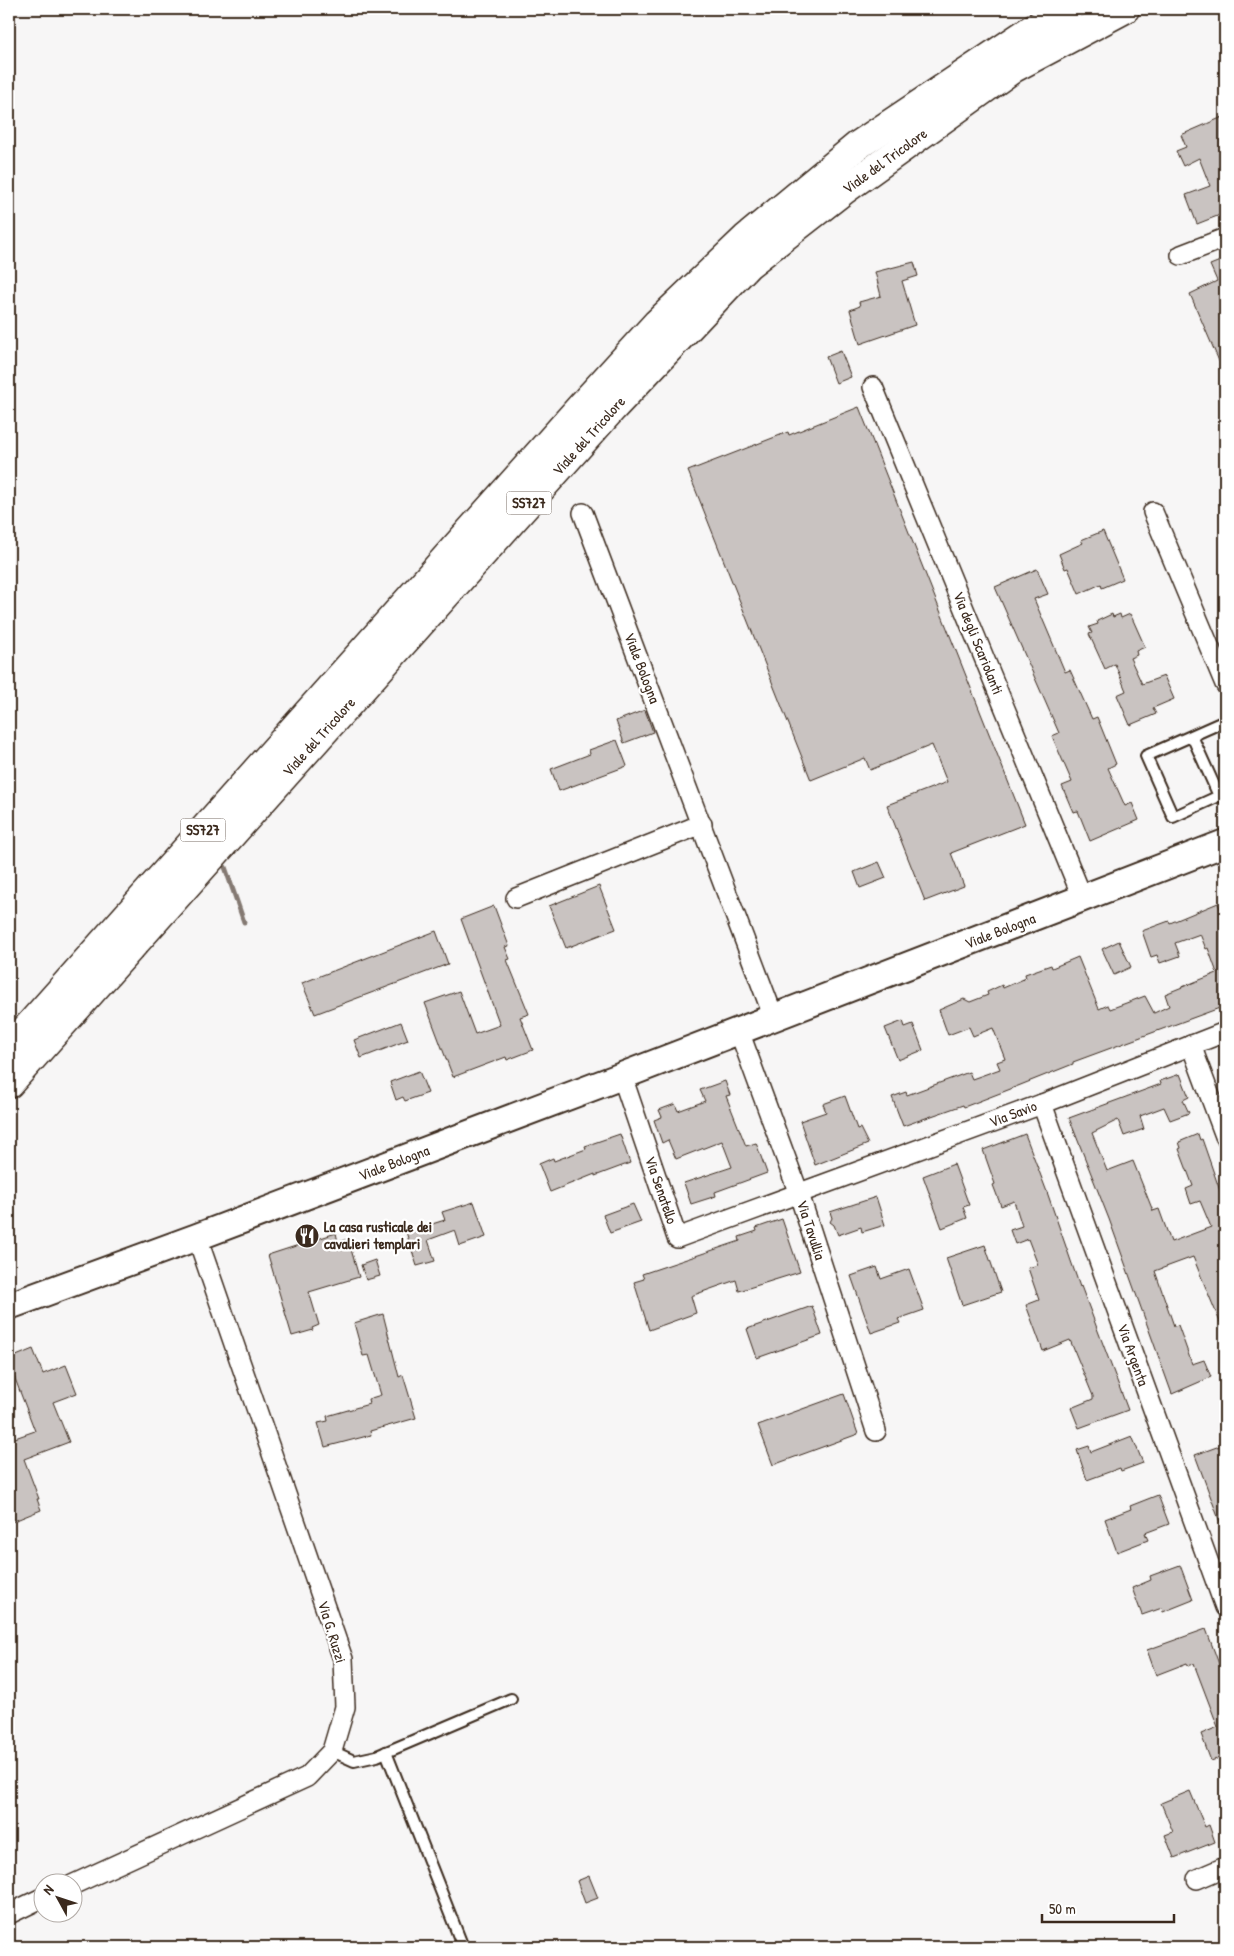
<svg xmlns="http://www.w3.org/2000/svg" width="1234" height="1956" font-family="'Patrick Hand',sans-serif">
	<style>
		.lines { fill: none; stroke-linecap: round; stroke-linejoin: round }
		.stream { stroke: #847972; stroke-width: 5 }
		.building { fill: #c9c3c1; stroke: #3b2a1e }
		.service-casing { stroke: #3b2a1e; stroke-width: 14 }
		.minor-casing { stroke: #3b2a1e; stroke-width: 22 }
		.secondary-casing { stroke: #3b2a1e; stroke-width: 30 }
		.trunk-casing { stroke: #3b2a1e; stroke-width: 31 }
		.service { stroke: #fff; stroke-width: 10 }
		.minor { stroke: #fff; stroke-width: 19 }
		.secondary { stroke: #fff; stroke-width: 26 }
		.trunk { stroke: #fff; stroke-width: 28 }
		.labels { text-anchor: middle; stroke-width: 4.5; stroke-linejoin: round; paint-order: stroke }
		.shield { fill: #fff; stroke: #766a62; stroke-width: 1 }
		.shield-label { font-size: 14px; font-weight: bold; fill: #3b2a1e }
		.street-label { font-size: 15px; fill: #3b2a1e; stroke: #fff }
		.poi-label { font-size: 15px; font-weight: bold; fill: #3b2a1e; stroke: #fff; text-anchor: start }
	</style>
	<rect width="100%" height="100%" fill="#f7f6f6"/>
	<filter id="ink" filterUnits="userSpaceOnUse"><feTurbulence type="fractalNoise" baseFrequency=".02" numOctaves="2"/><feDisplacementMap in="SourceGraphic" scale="10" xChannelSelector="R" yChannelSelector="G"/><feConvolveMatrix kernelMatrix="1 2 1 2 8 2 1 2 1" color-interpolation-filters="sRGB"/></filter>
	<g filter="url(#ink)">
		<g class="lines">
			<path class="stream" d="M225,867L244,922"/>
		</g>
		<g class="building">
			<path d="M1225,116V213L1197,224L1186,195L1210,186L1199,158L1183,166L1176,151L1186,147L1181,135Z"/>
			<path d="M1225,259V375L1190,294L1217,281L1210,265Z"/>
			<path d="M914,262L918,276L902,281L915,325L860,344L850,310L860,306L859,302L881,296L875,272Z"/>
			<path d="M841,351L851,377L836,383L826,357Z"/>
			<path d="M859,407L1025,824L951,853L964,886L925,901L887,805L947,782L932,745L870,770L865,758L811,780L688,471L788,432L789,435Z"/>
			<path d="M1103,531L1123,579L1102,588L1101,584L1079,594L1068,568L1065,569L1059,554L1083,543L1081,540Z"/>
			<path d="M1037,569L1048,594L1034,599L1065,672L1070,670L1092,719L1097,717L1116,764L1108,768L1125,806L1132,803L1139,820L1090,841L1078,811L1073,812L1062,786L1072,782L1052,736L1059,733L995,587Z"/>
			<path d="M1112,614L1113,617L1120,614L1121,618L1130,614L1133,620L1145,647L1136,651L1137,655L1130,658L1142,684L1164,676L1174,699L1153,708L1156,714L1130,725L1117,695L1126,691L1115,664L1105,669L1089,634L1092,633L1089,627L1098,624L1097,621Z"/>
			<path d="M645,710L653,732L624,743L616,721Z"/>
			<path d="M617,740L627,766L559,791L551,769L590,754L589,750Z"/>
			<path d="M879,862L886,878L860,888L854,872Z"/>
			<path d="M599,886L616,929L566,948L549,906Z"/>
			<path d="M1218,903L1225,922V1006L1073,1062V1064L1008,1090L964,1107L963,1105L903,1126L892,1097L906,1092L907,1095L969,1072L972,1079L1000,1069L997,1062L1005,1059L993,1028L973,1036L969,1027L948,1035L939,1010L964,999L970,1002L988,995L987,992L1002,985L1003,988L1026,978L1025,974L1051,965L1052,968L1078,957L1099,1009L1108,1005L1110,1009L1145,996L1154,1013L1169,1006L1165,994L1217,973L1208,948L1206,949L1200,934L1175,943L1180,956L1160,963L1157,955L1151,957L1142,931L1169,921L1170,923Z"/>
			<path d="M494,906L509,946L505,947L510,959L507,960L529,1014L520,1017L533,1050L507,1060L506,1057L453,1077L425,1003L459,991L475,1034L500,1025L461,919Z"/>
			<path d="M436,931L448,964L315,1014L302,983Z"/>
			<path d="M1119,941L1131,967L1114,975L1102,949Z"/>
			<path d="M903,1021L905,1027L913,1024L923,1050L898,1060L885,1028Z"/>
			<path d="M401,1022L408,1040L361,1058L354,1040Z"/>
			<path d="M419,1071L428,1093L405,1101L403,1097L396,1100L390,1082Z"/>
			<path d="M1180,1074L1189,1097L1183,1100L1189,1113L1170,1120L1164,1107L1140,1116L1144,1129L1124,1136L1118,1120L1092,1133L1107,1171L1133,1161L1153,1211L1159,1209L1171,1242L1211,1227L1200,1201L1191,1204L1186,1189L1193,1186L1179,1149L1181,1148L1179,1142L1198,1134L1200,1140L1202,1139L1225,1205V1334L1193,1257L1155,1271L1174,1326L1178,1325L1192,1364L1204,1360L1211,1377L1172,1394L1109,1219L1069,1118L1161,1084L1160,1081Z"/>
			<path d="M725,1081L730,1095L726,1096L746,1146L756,1143L767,1173L715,1192L716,1196L691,1204L684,1183L732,1167L722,1141L676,1159L668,1140L662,1143L654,1120L662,1117L659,1110L675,1104L678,1111L705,1101L700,1090Z"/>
			<path d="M845,1096L857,1129L860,1128L868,1144L815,1165L800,1121L826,1112L823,1104Z"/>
			<path d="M620,1134L630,1163L595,1176V1174L550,1192L539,1164L553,1158L554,1161L586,1149L585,1146Z"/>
			<path d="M1025,1134L1047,1192L1080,1287L1081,1286L1128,1410L1079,1428L1071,1408L1093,1399V1396L1070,1340L1043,1351L1026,1305L1039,1300L1028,1268L1038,1265L1028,1239L1015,1244L1010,1230L1022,1226L1014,1201L1001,1206L993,1185L995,1184L983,1150Z"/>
			<path d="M954,1164L969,1205L963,1207L967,1218L942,1228L923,1176Z"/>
			<path d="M876,1197L885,1225L862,1232L861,1227L838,1235L834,1225L830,1222L832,1218L830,1212Z"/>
			<path d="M474,1202L486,1237L460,1246L455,1230L428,1240L435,1261L417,1266L406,1232L445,1220L442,1212Z"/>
			<path d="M633,1204L641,1222L610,1233L603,1215Z"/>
			<path d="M782,1219L800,1272L739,1291L736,1280L691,1296L696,1313L649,1330L634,1282L644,1279L642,1274L740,1241L739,1237L757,1231L756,1228Z"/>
			<path d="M336,1233L338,1242L348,1239L359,1277L309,1292L319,1325L312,1328L313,1330L292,1336L268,1255Z"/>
			<path d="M985,1245L1001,1292L962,1305L946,1258Z"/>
			<path d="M375,1260L380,1276L366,1280L361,1265Z"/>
			<path d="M877,1267L881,1279L909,1269L924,1310L898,1319L900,1323L871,1333L851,1276Z"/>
			<path d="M812,1306L822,1335L757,1358L747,1329Z"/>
			<path d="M383,1314L399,1377L403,1375L416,1418L370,1431L371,1435L325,1447L318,1423L328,1421L327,1416L369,1404L368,1399L381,1395L369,1355L363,1356L354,1323Z"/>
			<path d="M33,1349L43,1374L66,1365L77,1393L53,1402L69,1442L24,1459L39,1499H37L41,1510L9,1523V1424L15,1438L35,1431L9,1363V1359Z"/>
			<path d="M844,1394L858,1434L773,1465L758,1425Z"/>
			<path d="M1132,1436L1143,1463L1121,1471L1120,1468L1087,1480L1077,1450L1089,1446L1091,1452Z"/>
			<path d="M1225,1444V1532L1224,1533L1195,1455Z"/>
			<path d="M1158,1495L1169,1524L1145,1533L1148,1540L1117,1552L1105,1519L1131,1509L1130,1506Z"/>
			<path d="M1180,1565L1193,1600L1163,1612L1162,1608L1142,1615L1132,1588L1151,1580L1150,1576Z"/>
			<path d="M1206,1629L1225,1680V1756L1211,1761L1201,1734L1218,1727L1194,1664L1188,1666L1187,1663L1156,1675L1147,1650Z"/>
			<path d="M1190,1791L1205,1827L1209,1825L1215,1842L1174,1858L1165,1835L1173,1832L1161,1803Z"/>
			<path d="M589,1876L598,1898L585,1903L577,1881Z"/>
		</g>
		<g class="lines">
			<defs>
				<g id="service">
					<path d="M1192,736L1219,796L1173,817L1146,756L1225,721"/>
					<path d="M332,1751L354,1761L377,1756L511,1699"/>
					<path d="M386,1752L463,1947"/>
				</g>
				<g id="minor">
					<path d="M1181,255L1225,238"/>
					<path d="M873,387L1083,899"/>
					<path d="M1153,512L1225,684"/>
					<path d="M583,513L774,1018"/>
					<path d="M516,898L702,824"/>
					<path d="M739,1031L799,1194L876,1431"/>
					<path d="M1191,1045L1225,1136"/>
					<path d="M622,1076L677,1238L1042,1104L1225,1032"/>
					<path d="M1042,1104L1225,1607"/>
					<path d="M1197,1879L1225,1867"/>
					<path d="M72,1885L307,1777L332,1751L345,1707L343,1659L197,1237"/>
					<path d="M9,1914L42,1898"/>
				</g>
				<path id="secondary" d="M9,1306L197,1237L622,1076L1225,843"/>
				<g id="trunk">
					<path d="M9,1048L582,405L657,323L746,238L857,146L1032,29L1069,9"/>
					<path d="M9,1084L613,408L748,265L843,191L1014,68L1125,9"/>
				</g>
			</defs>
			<use href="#service" class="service-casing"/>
			<use href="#minor" class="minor-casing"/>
			<use href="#secondary" class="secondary-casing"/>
			<use href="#trunk" class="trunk-casing"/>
			<use href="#service" class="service"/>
			<use href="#minor" class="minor"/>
			<use href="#secondary" class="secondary"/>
			<use href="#trunk" class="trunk"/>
		</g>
	</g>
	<defs>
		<symbol id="restaurant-disc" viewBox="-11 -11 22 22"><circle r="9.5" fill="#3b2a1e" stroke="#fff"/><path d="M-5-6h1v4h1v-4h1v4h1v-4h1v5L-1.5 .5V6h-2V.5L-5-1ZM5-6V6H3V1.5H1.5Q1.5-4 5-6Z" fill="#fff"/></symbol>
	</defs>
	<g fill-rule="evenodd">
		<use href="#restaurant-disc" x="293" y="1222" width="28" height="28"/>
	</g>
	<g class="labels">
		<g class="shield">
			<rect x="506.5" y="491.5" width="45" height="23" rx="4"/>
			<rect x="180.5" y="818.5" width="45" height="23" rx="4"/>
		</g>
		<g class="shield-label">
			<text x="529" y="508">SS727</text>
			<text x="203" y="835">SS727</text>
		</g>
		<g class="street-label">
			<text transform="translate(885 161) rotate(-36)" y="5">Viale del Tricolore</text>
			<text transform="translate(589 436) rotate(-48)" y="5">Viale del Tricolore</text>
			<text transform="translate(978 643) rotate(68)" y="5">Via degli Scariolanti</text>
			<text transform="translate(642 668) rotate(69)" y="5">Viale Bologna</text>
			<text transform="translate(319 737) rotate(-48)" y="5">Viale del Tricolore</text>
			<text transform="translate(1000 931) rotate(-21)" y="5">Viale Bologna</text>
			<text transform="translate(1013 1114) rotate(-21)" y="5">Via Savio</text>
			<text transform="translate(394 1163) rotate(-21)" y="5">Viale Bologna</text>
			<text transform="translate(661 1190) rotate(71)" y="5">Via Senatello</text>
			<text transform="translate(811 1230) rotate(72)" y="5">Via Tavullia</text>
			<text transform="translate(1133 1355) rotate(70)" y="5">Via Argenta</text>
			<text transform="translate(332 1632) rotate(73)" y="5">Via G. Ruzzi</text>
		</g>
		<g class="poi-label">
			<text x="324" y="1232">La casa rusticale dei<tspan x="324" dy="17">cavalieri templari</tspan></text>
		</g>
	</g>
	<rect width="1234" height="1956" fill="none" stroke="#fff" stroke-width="30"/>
	<rect x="15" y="15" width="1204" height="1926" fill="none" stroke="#3b2a1e" stroke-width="2" filter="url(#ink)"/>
	<g transform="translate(58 1898) rotate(310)"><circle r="24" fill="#ffffff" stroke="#b1aaa5"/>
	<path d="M0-4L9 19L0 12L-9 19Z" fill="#3b2a1e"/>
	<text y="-8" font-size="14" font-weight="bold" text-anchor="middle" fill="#3b2a1e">N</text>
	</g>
	<path d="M1042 1914v8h132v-8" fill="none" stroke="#3b2a1e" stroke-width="2.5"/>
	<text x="1049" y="1914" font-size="15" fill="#3b2a1e" stroke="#ffffff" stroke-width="4" paint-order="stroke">50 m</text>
</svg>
